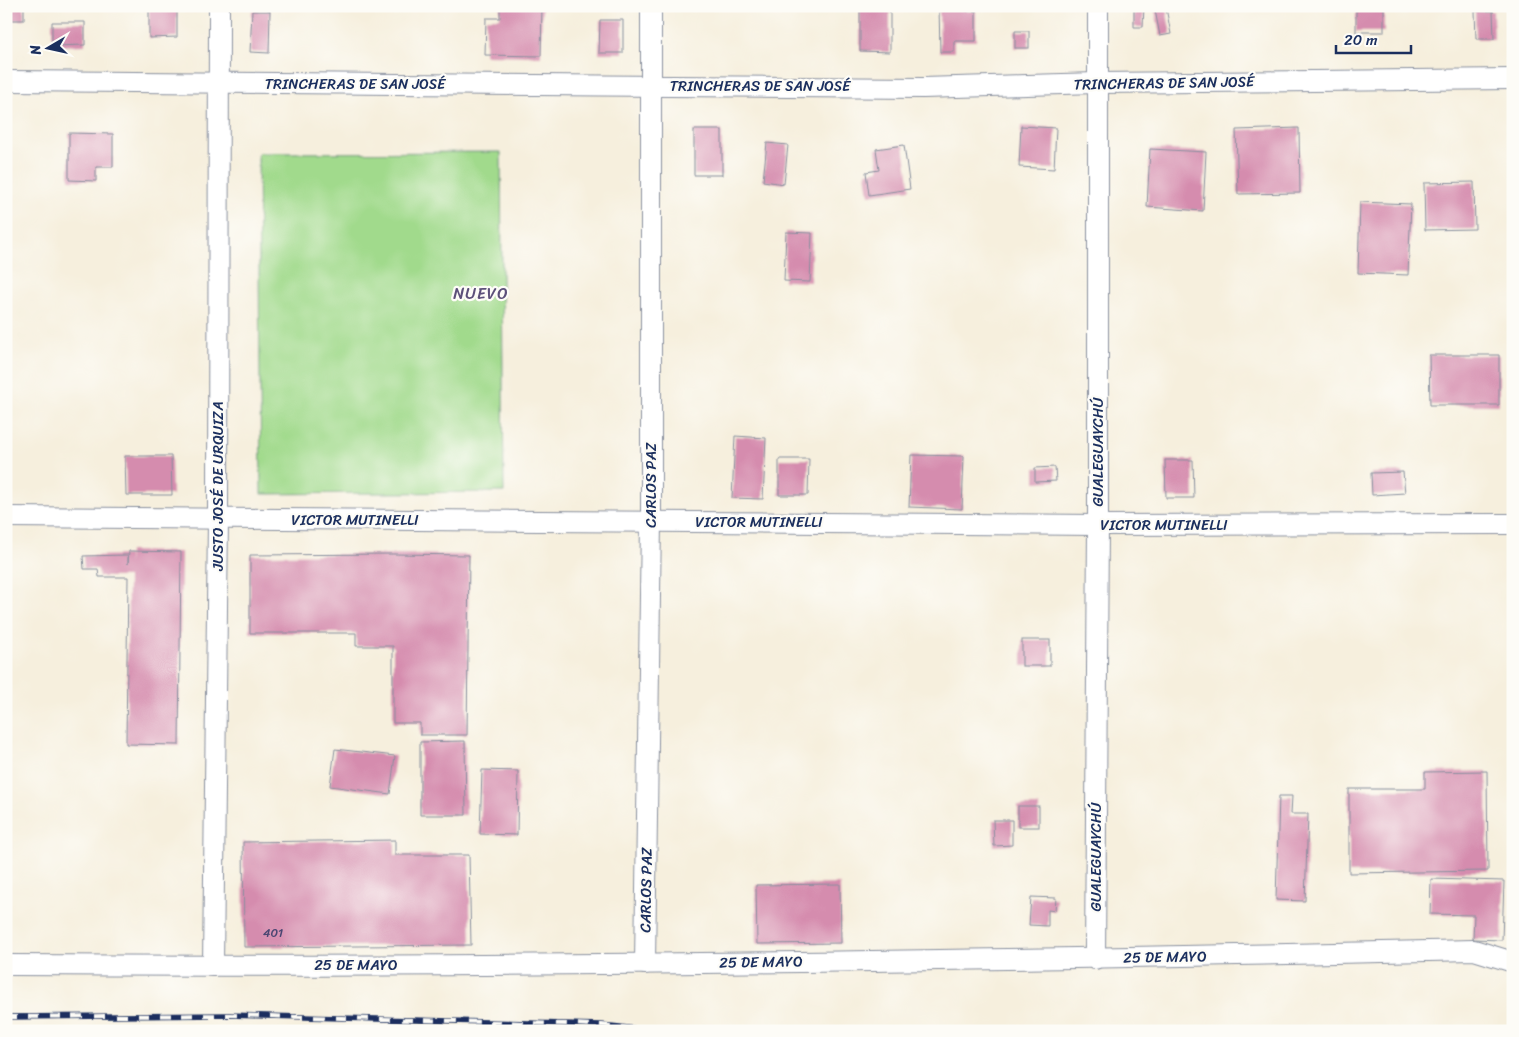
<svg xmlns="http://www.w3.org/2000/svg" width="1519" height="1037" font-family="Sriracha,sans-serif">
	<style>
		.green { fill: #a1da8c; stroke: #5e8475 }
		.building { fill: #d58cae }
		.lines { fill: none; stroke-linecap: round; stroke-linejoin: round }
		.minor-casing { stroke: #888f9e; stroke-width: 22 }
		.minor { stroke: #fff; stroke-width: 20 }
		.rail-casing { stroke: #1b2f5e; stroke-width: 5.5 }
		.rail { stroke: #fdfcf7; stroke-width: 4; stroke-dasharray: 11; stroke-linecap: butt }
		.labels { text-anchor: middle; stroke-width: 4.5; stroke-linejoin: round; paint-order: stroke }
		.number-label { font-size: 12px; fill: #4a4672 }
		.street-label { font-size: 15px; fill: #1b2f5e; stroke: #fdfcf7 }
		.neighbourhood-label { font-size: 16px; letter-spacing: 1px; fill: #5c507a; stroke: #fdfcf7 }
	</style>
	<rect width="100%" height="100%" fill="#fdfcf7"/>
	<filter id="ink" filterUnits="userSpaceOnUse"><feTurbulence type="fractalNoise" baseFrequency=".02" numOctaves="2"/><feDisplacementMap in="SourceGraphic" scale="10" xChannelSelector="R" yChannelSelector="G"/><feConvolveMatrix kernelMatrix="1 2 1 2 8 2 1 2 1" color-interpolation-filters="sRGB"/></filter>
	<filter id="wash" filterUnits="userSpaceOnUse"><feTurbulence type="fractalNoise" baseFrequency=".0096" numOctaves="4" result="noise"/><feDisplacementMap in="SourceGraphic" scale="20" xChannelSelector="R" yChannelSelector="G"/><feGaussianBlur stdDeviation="1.12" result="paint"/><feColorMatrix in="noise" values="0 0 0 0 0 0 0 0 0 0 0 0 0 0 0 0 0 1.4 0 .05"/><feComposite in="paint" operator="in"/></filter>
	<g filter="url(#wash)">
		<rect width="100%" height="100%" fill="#f6efdd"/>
		<path class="green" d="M501,152L504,492L261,494L258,153Z"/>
		<g id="blocks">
			<g class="building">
				<rect x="6" y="6" width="18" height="14"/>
				<path d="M149,6H177V37L149,38Z"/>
				<path d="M500,6H542L541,56L485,55L486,18H500Z"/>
				<path d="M860,6H890V52L860,51Z"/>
				<path d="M939,6H966V11H976V41H954V52H940Z"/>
				<path d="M1134,6H1144L1143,27H1134Z"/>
				<rect x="1356" y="6" width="28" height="26"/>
				<path d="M1166,8L1171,34L1160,36L1155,10Z"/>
				<path d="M252,11H270L269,53L250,52Z"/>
				<path d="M1475,11H1493L1494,39H1476Z"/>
				<path d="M600,20H623V53H599Z"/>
				<path d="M52,22H85V45L52,46Z"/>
				<rect x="1015" y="31" width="14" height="17"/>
				<path d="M1021,126L1056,128L1054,169L1019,167Z"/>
				<path d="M1299,128L1300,193L1238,194L1236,130Z"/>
				<rect x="694" y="130" width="28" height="45"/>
				<path d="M69,133L113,134V167H96V181L69,180Z"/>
				<path d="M767,143L788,145L784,184L763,181Z"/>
				<path d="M904,145L910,189L869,195L866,172L879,170L876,149Z"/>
				<path d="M1150,149L1206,152L1203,211L1147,207Z"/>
				<path d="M1474,182L1475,229L1425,230L1424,183Z"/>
				<path d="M1360,202L1411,204L1408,275L1358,273Z"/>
				<path d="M786,232L812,233L810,282L784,281Z"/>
				<path d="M1429,355H1499V405H1430Z"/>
				<path d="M735,436L766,438L763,499L732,498Z"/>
				<path d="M911,455L964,456L962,509L909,507Z"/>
				<path d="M125,456H171L172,495H126Z"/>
				<path d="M779,459H809L808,495H779Z"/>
				<path d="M1165,460H1193L1194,498H1166Z"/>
				<path d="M1055,467L1056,481L1035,482V468Z"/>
				<path d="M1403,472L1405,493L1372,495L1371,473Z"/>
				<path d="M129,551L181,552L179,745L126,744L128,577H99L98,569H84L83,556L128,555V564Z"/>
				<path d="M394,554L469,555L467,735H420V723H393V646H356V633H250V555Z"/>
				<rect x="1022" y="640" width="28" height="26"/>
				<path d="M465,741L466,815H420V742Z"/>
				<path d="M335,749L395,756L390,794L330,786Z"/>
				<path d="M482,770L518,771L517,835L480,834Z"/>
				<path d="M1487,771L1488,871L1349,873V789H1425V772Z"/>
				<path d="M1279,796H1292L1291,814H1308L1305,901L1276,900Z"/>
				<rect x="1018" y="806" width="21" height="21"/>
				<path d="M993,820H1012V845L994,846Z"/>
				<path d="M395,840V855H469L471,945L244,947L243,842Z"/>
				<path d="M1431,879L1504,881L1502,940L1473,939L1474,915L1430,914Z"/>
				<path d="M840,884L841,943L757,944L756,885Z"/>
				<path d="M1031,897L1056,898L1055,911L1048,910V926L1029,925Z"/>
			</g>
		</g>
	</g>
	<g filter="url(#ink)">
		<use href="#blocks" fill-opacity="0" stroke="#888f9e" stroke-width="1"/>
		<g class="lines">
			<defs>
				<g id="minor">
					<path d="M6,81L923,88L1097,83L1513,79"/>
					<path d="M6,517L1098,525L1513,524"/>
					<path d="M1095,959L1098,525V6"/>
					<path d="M645,964L651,521V6"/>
					<path d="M6,965C496,968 985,961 1474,950L1513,962"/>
					<path d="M213,966L218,519L219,6"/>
				</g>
			</defs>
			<use href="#minor" class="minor-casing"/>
			<use href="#minor" class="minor"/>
			<defs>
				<path id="rail" d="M6,1017L229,1015L602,1025L655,1031"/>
			</defs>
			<use href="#rail" class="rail-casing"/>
			<use href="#rail" class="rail"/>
		</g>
	</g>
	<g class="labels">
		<g class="number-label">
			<text x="273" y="937">401</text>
		</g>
		<g class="street-label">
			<text transform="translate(1164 83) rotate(-1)" y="5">TRINCHERAS DE SAN JOSÉ</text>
			<text x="355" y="89">TRINCHERAS DE SAN JOSÉ</text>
			<text x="760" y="91">TRINCHERAS DE SAN JOSÉ</text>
			<text transform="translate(1098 452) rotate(-90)" y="5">GUALEGUAYCHÚ</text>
			<text transform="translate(651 485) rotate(-90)" y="5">CARLOS PAZ</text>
			<text transform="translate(218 486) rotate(-90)" y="5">JUSTO JOSÉ DE URQUIZA</text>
			<text x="355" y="525">VICTOR MUTINELLI</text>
			<text x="759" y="527">VICTOR MUTINELLI</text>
			<text x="1164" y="530">VICTOR MUTINELLI</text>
			<text transform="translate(1096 857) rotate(-90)" y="5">GUALEGUAYCHÚ</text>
			<text transform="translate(646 890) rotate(-89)" y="5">CARLOS PAZ</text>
			<text transform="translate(1165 957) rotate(-1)" y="5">25 DE MAYO</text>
			<text transform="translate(761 962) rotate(-1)" y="5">25 DE MAYO</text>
			<text x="356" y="970">25 DE MAYO</text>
		</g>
		<g class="neighbourhood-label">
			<text x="481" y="299">NUEVO</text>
		</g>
	</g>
	<rect width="1519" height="1037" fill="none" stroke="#fdfcf7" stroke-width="25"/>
	<g transform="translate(48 48) rotate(261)" stroke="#fdfcf7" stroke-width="4" paint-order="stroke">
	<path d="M0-4L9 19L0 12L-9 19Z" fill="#1b2f5e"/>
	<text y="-8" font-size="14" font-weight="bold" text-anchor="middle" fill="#1b2f5e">N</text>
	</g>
	<path d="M1336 45v8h75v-8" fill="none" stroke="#1b2f5e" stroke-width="2.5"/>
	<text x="1344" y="45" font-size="15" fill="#1b2f5e" stroke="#fdfcf7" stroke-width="4" paint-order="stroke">20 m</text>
</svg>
